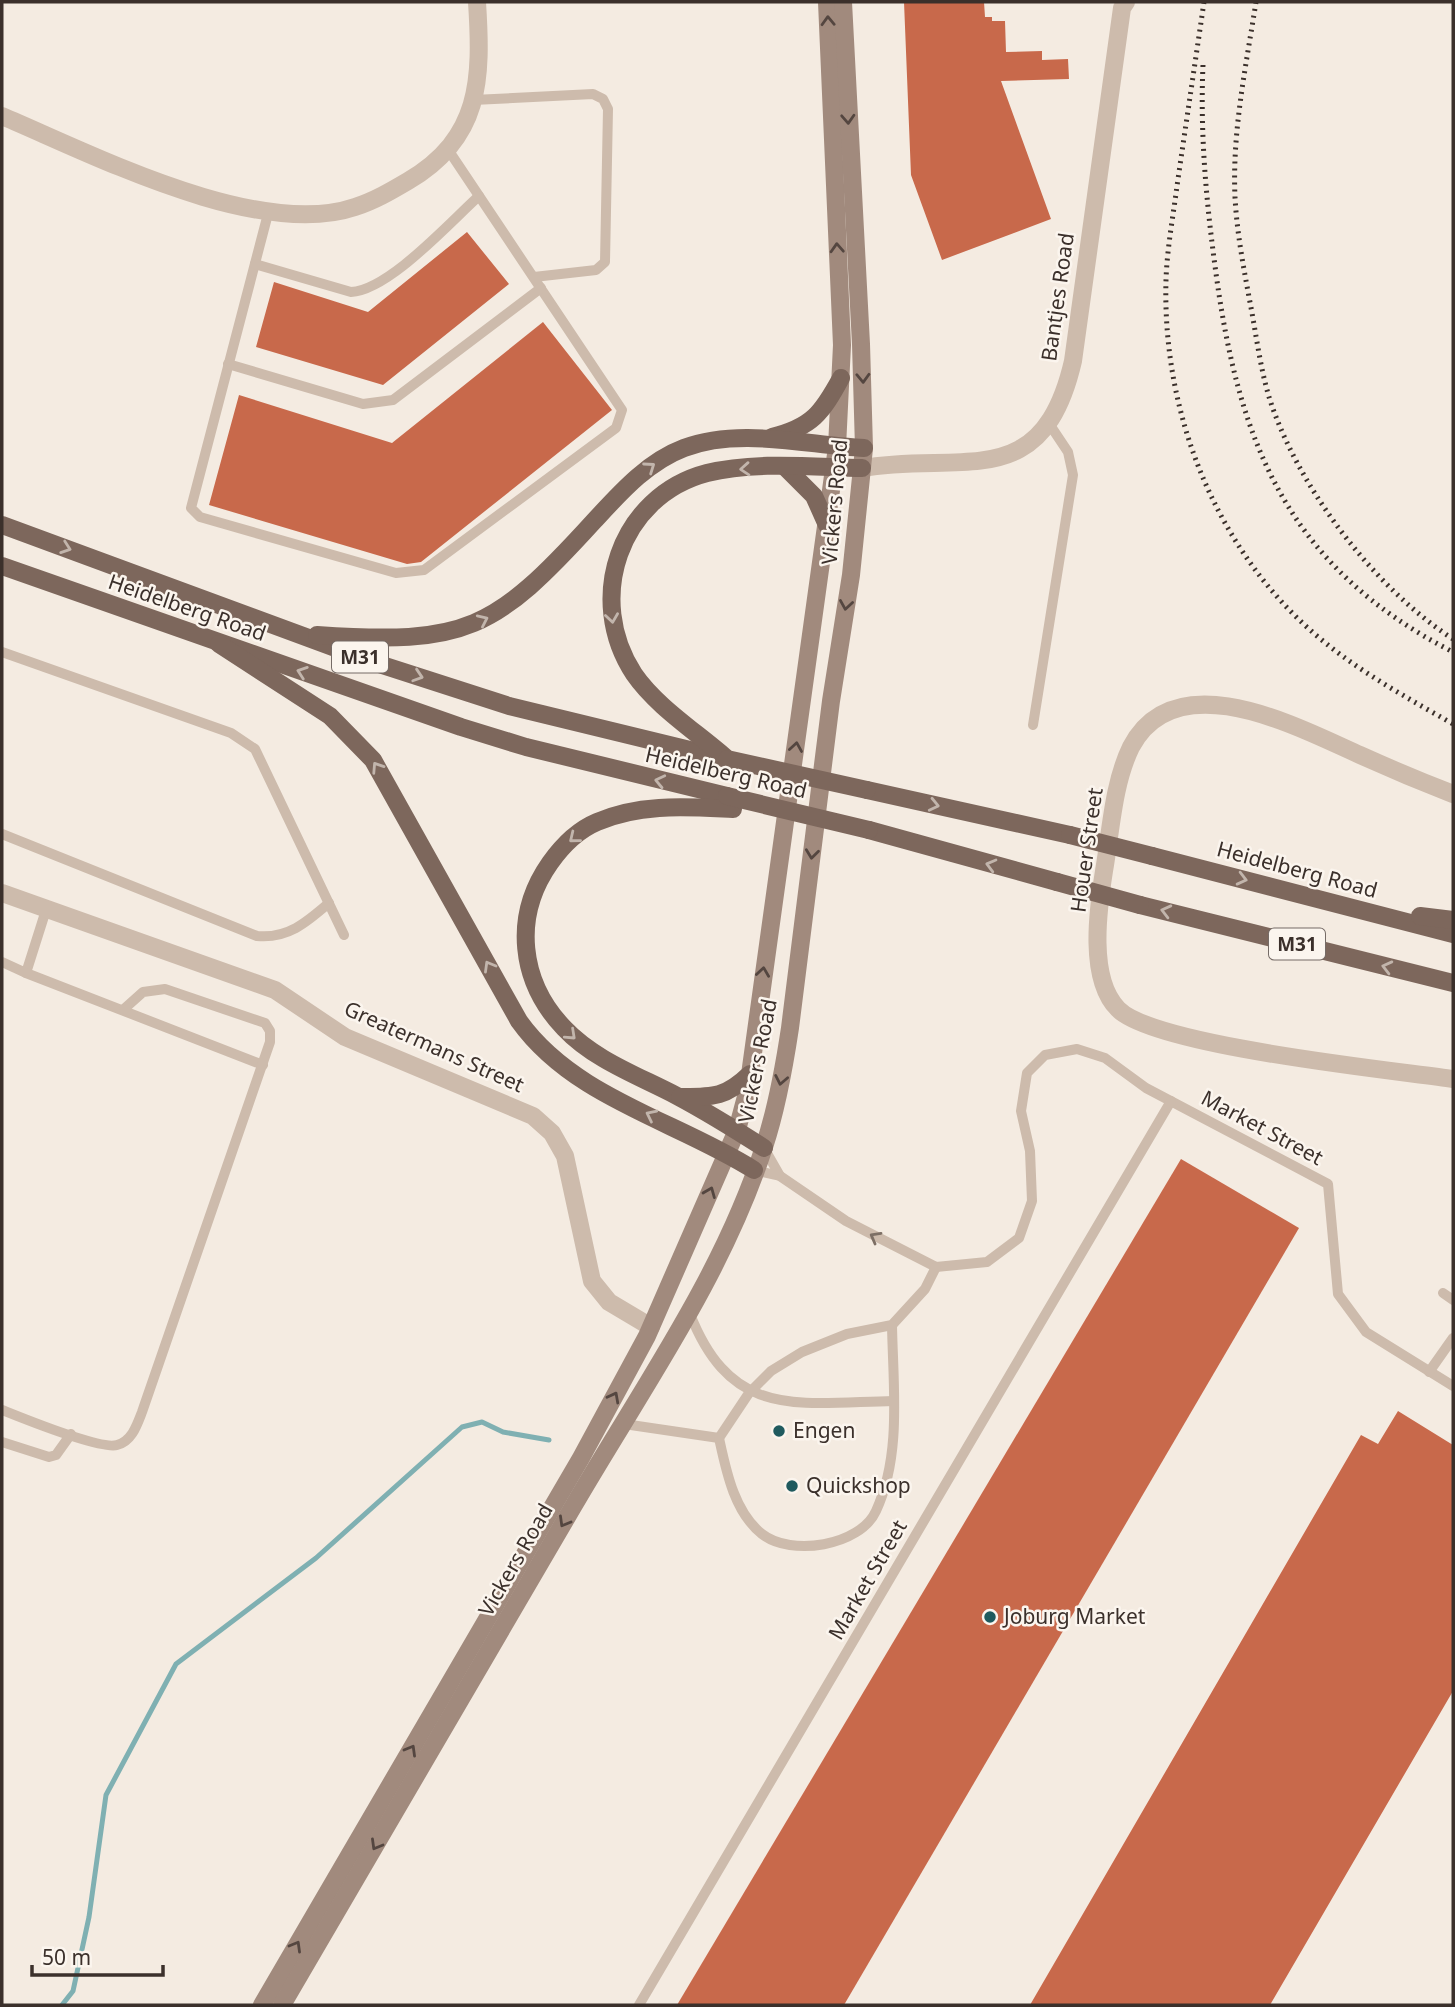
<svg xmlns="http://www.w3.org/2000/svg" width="1455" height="2007" font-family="'Noto Sans',sans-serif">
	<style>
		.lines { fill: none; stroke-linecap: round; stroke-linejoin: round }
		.stream { stroke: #7fb0b2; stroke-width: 5 }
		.building { fill: #c8694b }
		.lane { stroke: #cdbbac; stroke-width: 10 }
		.street { stroke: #cdbbac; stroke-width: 18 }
		.secondary { stroke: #a18a7d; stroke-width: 18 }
		.primary { stroke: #7d675c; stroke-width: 18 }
		.rail { stroke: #3b302b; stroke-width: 5; stroke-dasharray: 2 5; stroke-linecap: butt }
		.primary-bridge { stroke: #7d675c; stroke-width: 18 }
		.oneway { stroke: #544640 }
		.oneway2 { stroke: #c2b5ac }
		.oneway3 { stroke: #7d6f65 }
		.poi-dot { fill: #1f5a5e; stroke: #fbf5ee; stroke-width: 2.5 }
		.labels { text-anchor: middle; stroke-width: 5; stroke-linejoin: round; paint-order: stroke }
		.shield { fill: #fbf5ee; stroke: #756b66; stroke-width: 2 }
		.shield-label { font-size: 19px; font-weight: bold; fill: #3b302b }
		.street-label { font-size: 21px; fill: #3b302b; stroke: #fbf5ee }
		.poi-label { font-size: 21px; fill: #3b302b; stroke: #fbf5ee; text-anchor: start }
	</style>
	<rect width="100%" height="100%" fill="#f4ebe1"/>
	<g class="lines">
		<path class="stream" d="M62,2005L73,1991L89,1917L106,1795L176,1664L316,1558L462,1427L482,1422L503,1432L549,1440"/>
	</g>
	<g class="building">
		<path d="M904,2H984L985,17H992V21H1005L1006,52L1042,51V60L1068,59L1069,79L1001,81L1051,219L942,260L911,175Z"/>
		<path d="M467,232L509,284L383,385L256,347L274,282L368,312Z"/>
		<path d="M543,322L612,410L421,562L407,564L209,505L239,395L392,443Z"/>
		<path d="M1181,1159L1299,1228L844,2005H677Z"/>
		<path d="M1398,1411L1453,1445V1691L1270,2005H1030L1361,1435L1378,1444Z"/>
	</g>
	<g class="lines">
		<g class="lane">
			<path d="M473,100L593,94L603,99L608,109L605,262L596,270L534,277"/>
			<path d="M269,210L191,508L200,517L396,573L424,570L616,428L622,410L449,151"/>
			<path d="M255,264L351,292C389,290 449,223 479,196"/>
			<path d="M228,364L363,404L393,400L541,288"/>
			<path d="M2,652L231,733L255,749L344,935"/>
			<path d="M1033,725L1073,475L1068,452L1048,422"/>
			<path d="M2,834L257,936C288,939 307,922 329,903"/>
			<path d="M46,910L26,973L263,1065"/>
			<path d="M2,962L26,973"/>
			<path d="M764,1148L780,1176"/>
			<path d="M754,1170L780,1176L846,1221L936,1267L987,1262L1019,1238L1032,1201L1030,1151L1021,1111L1027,1073L1045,1055L1077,1049L1105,1058L1146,1088L1328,1184L1338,1294L1366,1332L1453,1386"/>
			<path d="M1443,1293L1453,1300"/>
			<path d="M690,1314C732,1420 797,1403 893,1401"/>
			<path d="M1429,1372L1453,1338"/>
			<path d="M2,1410C22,1418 100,1450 117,1445C132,1441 137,1425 142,1412L270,1042V1031L265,1023L165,989L143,992L124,1009"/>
			<path d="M624,1424L719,1438L749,1393L771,1371L802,1352L847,1334L892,1325L925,1289L936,1267"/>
			<path d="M719,1438C726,1470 734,1512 762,1534C791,1557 860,1546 876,1511C902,1455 893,1386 892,1325"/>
			<path d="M2,1442L49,1457L56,1455L71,1434"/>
			<path d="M639,2005L1171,1101"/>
		</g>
		<g class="street">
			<path d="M2,116C92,154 258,240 355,207C374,201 391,191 408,181C481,138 482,80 477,2"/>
			<path d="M862,468C963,451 1042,495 1073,361L1122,8L1126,2"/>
			<path d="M1453,794C1422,782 1391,769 1360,755C1299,728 1176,661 1131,747C1113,784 1111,831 1104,871C1098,909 1088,979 1118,1009C1154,1046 1391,1070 1453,1079"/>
			<path d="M2,893L275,990L345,1037L533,1116L552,1133L565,1156L592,1281L609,1302L651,1327"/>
		</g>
		<g class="secondary">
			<path d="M262,2005L581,1458L647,1336L737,1130L748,1089L837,447L842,345L827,2"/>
			<path d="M282,2005C380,1839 477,1672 574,1505C642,1388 722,1277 764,1147C777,1108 784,1068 790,1028L831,701L851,575L864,448L861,344L843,2"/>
		</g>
		<g class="primary">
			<path d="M772,437C812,427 822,413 841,378"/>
			<path d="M786,468L814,496L827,525"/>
			<path d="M2,525L379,664L509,706L727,759"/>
			<path d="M2,566L461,727L526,747L727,796"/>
			<path d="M317,635C466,645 494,631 594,521C620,493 647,462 684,448C739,427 806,445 864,448"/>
			<path d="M219,644L330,716L373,760L519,1021C574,1098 677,1121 754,1170"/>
			<path d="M725,757C695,731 656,706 634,674C585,600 619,496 707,473C755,461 813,467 862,468"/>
			<path d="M867,790L1070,835"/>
			<path d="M733,809C688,807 640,803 597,822C578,830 562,846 550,863C512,917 520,982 564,1028C594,1060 639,1076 677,1096C707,1112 736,1130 764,1148"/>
			<path d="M869,830L1057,882"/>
			<path d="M1152,856L1453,934"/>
			<path d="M1140,905L1453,983"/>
			<path d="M1420,916L1453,920"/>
			<path d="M680,1097C713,1097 725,1098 750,1074"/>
		</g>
		<g class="rail">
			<path d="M1204,2C1195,63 1186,124 1177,186C1173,217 1167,249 1166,280C1162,417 1219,559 1328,645C1367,676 1411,700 1453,724"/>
			<path d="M1256,2C1246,66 1232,132 1235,197C1237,236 1245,275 1252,313C1257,341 1261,370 1269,397C1297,486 1374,588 1453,639"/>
			<path d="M1203,65C1200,132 1206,199 1215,266C1238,442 1287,567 1453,652"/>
		</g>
		<g class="primary-bridge">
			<path d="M727,759L867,790"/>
			<path d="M727,796L869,830"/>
			<path d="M1070,835L1152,856"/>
			<path d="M1057,882L1140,905"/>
		</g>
	</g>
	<defs><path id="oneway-chevron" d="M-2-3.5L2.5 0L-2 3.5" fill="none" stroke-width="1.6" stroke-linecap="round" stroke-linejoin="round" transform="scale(1.75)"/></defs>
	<g class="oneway">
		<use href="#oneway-chevron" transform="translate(828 21) rotate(-92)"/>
		<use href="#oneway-chevron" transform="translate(848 119) rotate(87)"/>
		<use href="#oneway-chevron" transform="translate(837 248) rotate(-93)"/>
		<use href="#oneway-chevron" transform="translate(863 378) rotate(88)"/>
		<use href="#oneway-chevron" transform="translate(846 605) rotate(99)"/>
		<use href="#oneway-chevron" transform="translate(796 747) rotate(-81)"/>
		<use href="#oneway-chevron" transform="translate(812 854) rotate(97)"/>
		<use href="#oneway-chevron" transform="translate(763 972) rotate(-82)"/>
		<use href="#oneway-chevron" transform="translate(781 1080) rotate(101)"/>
		<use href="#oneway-chevron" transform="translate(710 1192) rotate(-68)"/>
		<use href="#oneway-chevron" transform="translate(614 1397) rotate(-62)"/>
		<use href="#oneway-chevron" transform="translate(564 1522) rotate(120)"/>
		<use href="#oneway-chevron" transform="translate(411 1750) rotate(-60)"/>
		<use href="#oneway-chevron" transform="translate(376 1845) rotate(120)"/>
		<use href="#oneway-chevron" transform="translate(296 1946) rotate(-60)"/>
	</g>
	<g class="oneway2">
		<use href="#oneway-chevron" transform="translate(650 467) rotate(-35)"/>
		<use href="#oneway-chevron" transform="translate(745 469) rotate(176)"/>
		<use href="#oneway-chevron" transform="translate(66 548) rotate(19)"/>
		<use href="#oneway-chevron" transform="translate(612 618) rotate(82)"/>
		<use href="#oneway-chevron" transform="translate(483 620) rotate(-25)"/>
		<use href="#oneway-chevron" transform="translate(302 672) rotate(-161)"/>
		<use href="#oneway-chevron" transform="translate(418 676) rotate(18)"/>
		<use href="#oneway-chevron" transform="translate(377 767) rotate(-123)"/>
		<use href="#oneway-chevron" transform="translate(660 781) rotate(-167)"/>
		<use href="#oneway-chevron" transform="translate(934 805) rotate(13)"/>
		<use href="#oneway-chevron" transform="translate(574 838) rotate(141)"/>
		<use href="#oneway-chevron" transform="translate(991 865) rotate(-165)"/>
		<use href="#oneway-chevron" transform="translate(1242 879) rotate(14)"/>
		<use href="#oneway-chevron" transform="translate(1166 911) rotate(-166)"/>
		<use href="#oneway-chevron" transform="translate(489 966) rotate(-120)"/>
		<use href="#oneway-chevron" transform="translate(1387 967) rotate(-166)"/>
		<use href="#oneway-chevron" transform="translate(571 1035) rotate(43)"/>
		<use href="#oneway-chevron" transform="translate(651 1115) rotate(-154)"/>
	</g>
	<use class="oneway3" href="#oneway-chevron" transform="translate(875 1237) rotate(-151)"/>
	<g class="poi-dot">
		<circle cx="779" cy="1431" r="7"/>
		<circle cx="792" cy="1486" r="7"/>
		<circle cx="990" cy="1617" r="7"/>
	</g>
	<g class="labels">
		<g class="shield">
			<rect x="332" y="641.5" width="56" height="31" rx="5"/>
			<rect x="1269" y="928.5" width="56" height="31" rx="5"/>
		</g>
		<g class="shield-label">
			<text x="360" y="664">M31</text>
			<text x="1297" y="951">M31</text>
		</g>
		<g class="street-label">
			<text transform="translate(1058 297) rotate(-82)" y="7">Bantjes Road</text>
			<text transform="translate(835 502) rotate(-85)" y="7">Vickers Road</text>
			<text transform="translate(187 608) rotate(19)" y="7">Heidelberg Road</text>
			<text transform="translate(726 773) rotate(13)" y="7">Heidelberg Road</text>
			<text transform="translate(1087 850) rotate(-82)" y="7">Houer Street</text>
			<text transform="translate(1297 870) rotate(15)" y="7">Heidelberg Road</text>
			<text transform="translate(434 1047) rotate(24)" y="7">Greatermans Street</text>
			<text transform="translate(758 1061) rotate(-79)" y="7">Vickers Road</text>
			<text transform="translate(1262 1128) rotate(28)" y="7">Market Street</text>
			<text transform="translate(516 1560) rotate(-60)" y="7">Vickers Road</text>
			<text transform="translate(868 1580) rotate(-60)" y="7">Market Street</text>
		</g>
		<g class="poi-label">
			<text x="793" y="1438">Engen</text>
			<text x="806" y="1493">Quickshop</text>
			<text x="1004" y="1624">Joburg Market</text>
		</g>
	</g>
	<rect width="1455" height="2007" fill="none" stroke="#3b302b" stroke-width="7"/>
	<path d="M32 1965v10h131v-10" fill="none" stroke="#3b302b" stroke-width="3.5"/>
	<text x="42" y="1965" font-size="21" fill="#3b302b" stroke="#fbf5ee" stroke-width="5" paint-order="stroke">50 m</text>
</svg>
